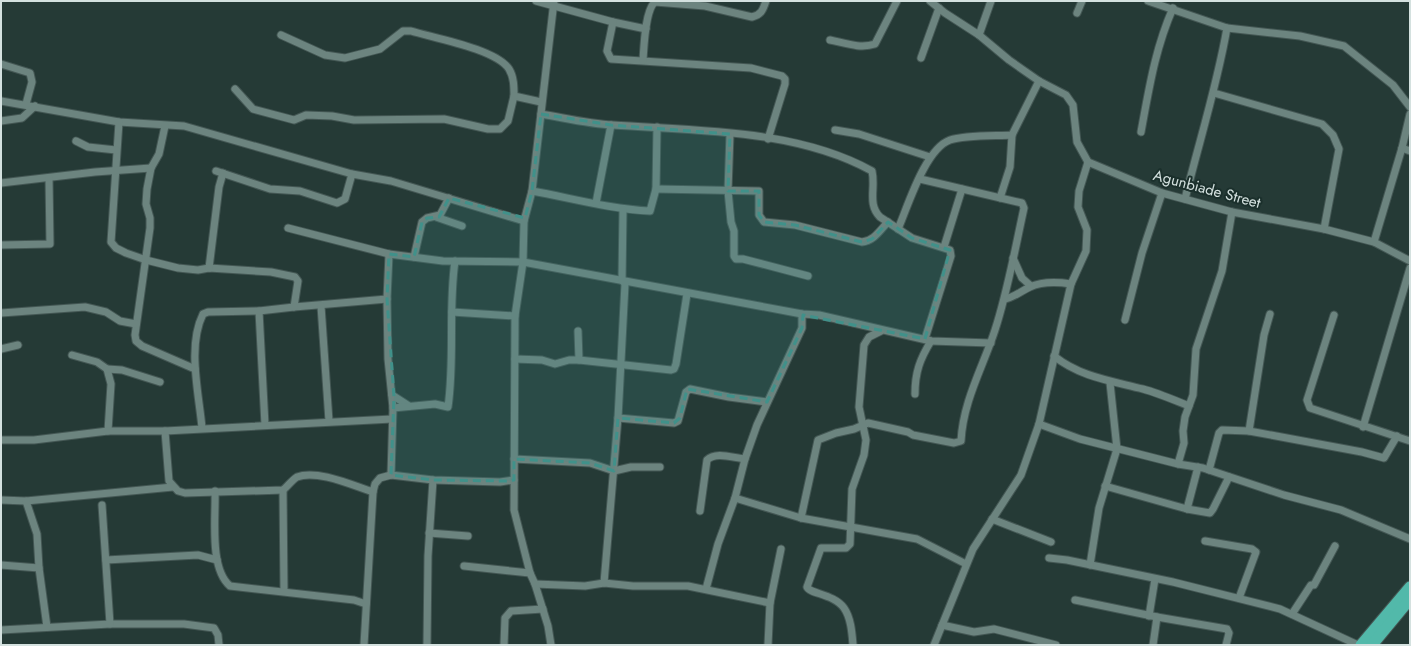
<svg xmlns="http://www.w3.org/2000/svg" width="1411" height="646" font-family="Jost,sans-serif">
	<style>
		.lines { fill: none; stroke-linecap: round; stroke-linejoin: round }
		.minor-casing { stroke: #445754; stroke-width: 9 }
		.trunk-casing { stroke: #445754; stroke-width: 13 }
		.minor { stroke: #6c847f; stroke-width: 7 }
		.trunk { stroke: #52b9aa; stroke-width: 11 }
		.marked { fill: #40918a; fill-opacity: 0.2; stroke: #40918a; stroke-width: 3; stroke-dasharray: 8 5; stroke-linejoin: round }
		.labels { text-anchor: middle; stroke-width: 4; stroke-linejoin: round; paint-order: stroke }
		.street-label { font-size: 15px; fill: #d4e1df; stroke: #1b302c }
	</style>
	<rect width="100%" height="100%" fill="#253a36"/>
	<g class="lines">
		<defs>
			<g id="minor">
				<path d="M536,1L613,22L646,29"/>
				<path d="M930,1L945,13L979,35L1009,60L1039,81L1066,95L1073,105L1077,142L1088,162L1162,193L1232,212L1324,229L1374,242L1410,261"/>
				<path d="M1148,1L1227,28C1217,86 1199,142 1185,199"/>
				<path d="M1077,13L1082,1"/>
				<path d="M613,22L607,51L611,59L751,68L782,76L785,79V84L768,139"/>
				<path d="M1227,28L1300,36L1344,46L1393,85L1410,107"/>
				<path d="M281,35L325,55L345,58L380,49L403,31H411C434,38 496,49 509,69C514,77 514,87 514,96L541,102"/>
				<path d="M979,35L991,1"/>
				<path d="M830,40C845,43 860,49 875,44L897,1"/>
				<path d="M921,58L939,8"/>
				<path d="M643,60C644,47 645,10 655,2L705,6L752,17C761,15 763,10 766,1"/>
				<path d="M1,64L30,73L32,82L26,104"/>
				<path d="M235,89L253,109L294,120L306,115L332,116L354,120L444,119L488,129H500L508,121L514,96"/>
				<path d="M1214,93L1322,124L1333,135L1339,149L1324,229"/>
				<path d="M1,101L119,122L184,126L352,174L391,181L524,221"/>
				<path d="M541,114C565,118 589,124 613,125C697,131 796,129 872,171C876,188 867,204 880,217L912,238L950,250L951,256L925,339"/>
				<path d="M1,121L22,118L35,106"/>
				<path d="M119,122L111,242L116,248L126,253L146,260L178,268L198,270L209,268L271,272L295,277L298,281L294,307L387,299"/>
				<path d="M165,126L159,154L151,168L147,189L146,204L150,218V228L135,335L136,341L142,346L195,369"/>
				<path d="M835,130L859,134L930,157"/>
				<path d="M1141,132C1149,89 1155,49 1173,8"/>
				<path d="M730,134L728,191L731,222L734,231V256L736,259H743L808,276"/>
				<path d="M76,141L88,147L116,150"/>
				<path d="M1402,148L1410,151"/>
				<path d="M216,171L270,189L300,191L337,203L345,199L352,174"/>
				<path d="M1,183L95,172L151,168"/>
				<path d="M656,189L759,191V215L764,222L795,225L862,242C874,241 880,230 888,222"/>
				<path d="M532,191C571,198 610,209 650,211L656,189L657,127"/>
				<path d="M1000,198L1010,167L1012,135L1039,81"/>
				<path d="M596,203L611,125"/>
				<path d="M436,217L462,226"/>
				<path d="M288,228L389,254L443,261L523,262L802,314L819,315L931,341L991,343"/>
				<path d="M898,229C908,206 925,149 950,140C965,135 995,136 1012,135"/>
				<path d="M1374,242L1402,148L1410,114"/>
				<path d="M1,245L50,244L49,178"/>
				<path d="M944,247L962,189"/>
				<path d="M389,254L387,299L388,359L393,408L391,475"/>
				<path d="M414,257L422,222L427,218L440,215L449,198"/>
				<path d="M1013,258L1022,278L1031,286"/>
				<path d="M209,268L219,187L223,173"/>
				<path d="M1005,299C1015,297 1021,291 1030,287C1043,281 1058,282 1071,284"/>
				<path d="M321,306L329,421"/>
				<path d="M259,311L265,425"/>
				<path d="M452,312L515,316"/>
				<path d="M1,313L85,307L106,312L120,321L136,324"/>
				<path d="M1334,315L1307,400L1310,408L1410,441"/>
				<path d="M1125,320L1142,253L1162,193"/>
				<path d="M578,331L579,360"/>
				<path d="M1,349L18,345"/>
				<path d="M72,355L97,362L107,369L111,384L108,431"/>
				<path d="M1054,356C1080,377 1112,381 1143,389C1158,393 1174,400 1189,406"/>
				<path d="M515,359L542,360L555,364L569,360H579L671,370L674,369L676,364L687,294"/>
				<path d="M107,369L122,370L160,382"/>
				<path d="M915,394C915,372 920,359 931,341"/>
				<path d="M392,395L409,406"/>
				<path d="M393,408L435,404L448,407C455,358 448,309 455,261"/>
				<path d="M618,418L674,423L678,421L686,392L690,389L729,397L767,402"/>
				<path d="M1039,424L1080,439L1178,464L1203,468L1284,495L1341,510L1410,539"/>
				<path d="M1363,427L1410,268"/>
				<path d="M202,428C199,394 187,346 203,314L208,312L259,311L294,307"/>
				<path d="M165,431L169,481L178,491L185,493L283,490C287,487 292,480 297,477C317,469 354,486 373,492L375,484L380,478L391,475L433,480L500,482L514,480"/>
				<path d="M1249,431L1264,335L1270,314"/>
				<path d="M1,440H34L108,431H165L392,419"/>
				<path d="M514,459L590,463L614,471L631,467H660"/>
				<path d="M1178,464L1184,443L1183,431L1185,417L1193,395L1196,349L1222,271L1232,212"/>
				<path d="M1209,470L1219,433L1222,430L1249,431L1362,452L1384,458L1397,436"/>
				<path d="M1105,486L1187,509L1210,513L1213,509L1229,477"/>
				<path d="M283,490L284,591"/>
				<path d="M215,491C216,518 209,568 230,586L354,600L366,604"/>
				<path d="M735,498L801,518L917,539L966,564"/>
				<path d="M1,500L26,501L173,487"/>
				<path d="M26,501L37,534L39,568L47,627"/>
				<path d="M1187,509L1198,467"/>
				<path d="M700,511L707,460C716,451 733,458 745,459"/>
				<path d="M801,518L818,440L836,433L854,429L868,423L908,432L913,435L954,443L961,441C963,401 983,367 995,330C1008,290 1015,249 1024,208L1022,203L920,179"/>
				<path d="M992,519L1051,542"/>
				<path d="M429,533L468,536"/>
				<path d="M1205,541L1252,549L1256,552L1239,598"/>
				<path d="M1049,558L1067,560L1173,582L1280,609L1358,645"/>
				<path d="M106,560L198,555L217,560"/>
				<path d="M1,565L39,568"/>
				<path d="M1090,565L1099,508L1117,449L1110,383"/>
				<path d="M464,566L530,573"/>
				<path d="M604,583L618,418L625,284L622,280L623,210"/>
				<path d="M535,584L585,586L604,583L633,586H688L770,603"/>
				<path d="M706,589L718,544L735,498L745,459L757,425L802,328V314"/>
				<path d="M1075,600L1157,617L1227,629L1229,633L1226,645"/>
				<path d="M1292,614L1311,585H1314L1335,546"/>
				<path d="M1149,616L1155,579"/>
				<path d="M110,624H184L214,628L218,635L219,645"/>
				<path d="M942,625L974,632L994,629L1056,645"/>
				<path d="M1,630L110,624L102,505"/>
				<path d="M364,645L373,492"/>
				<path d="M427,645L428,556L433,480"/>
				<path d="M504,645L505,618L511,611L543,609"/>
				<path d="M551,645L548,626L535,584L530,573L514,510L515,316L523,262L524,221L532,191L554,1"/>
				<path d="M768,645L770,603L781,549"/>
				<path d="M853,645C852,633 851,618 844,608C834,594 810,594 807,587L821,548H846L850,544L852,489L864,455L866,440L859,407L864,345L869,337L881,331"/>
				<path d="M934,645L973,549L1021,475L1039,424L1071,284L1086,251L1087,230L1078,207L1079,191L1088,162"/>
				<path d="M1153,645L1157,617"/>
			</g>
			<g id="trunk">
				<path d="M1361,645L1410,587"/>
				<path d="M1372,645L1410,599"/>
			</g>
		</defs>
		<use href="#minor" class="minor-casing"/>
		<use href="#trunk" class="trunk-casing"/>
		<use href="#minor" class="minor"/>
		<use href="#trunk" class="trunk"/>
	</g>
	<path class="marked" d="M541,114L611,125L730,134L728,191H759V215L764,222L795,225L862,242L872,239L888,222L912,238L950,250L925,339L803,315L802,328L767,402L687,389L680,418L674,423L618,418L614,471L590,463L514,459V480L506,481L433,480L391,475L394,397L387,299L389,254L414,257L422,222L427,218L439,217L449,198L525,218L532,191Z"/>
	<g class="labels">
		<g class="street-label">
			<text transform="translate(1207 189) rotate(15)" y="5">Agunbiade Street</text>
		</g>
	</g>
	<rect width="1411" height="646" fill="none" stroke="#d4e1df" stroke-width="4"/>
</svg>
